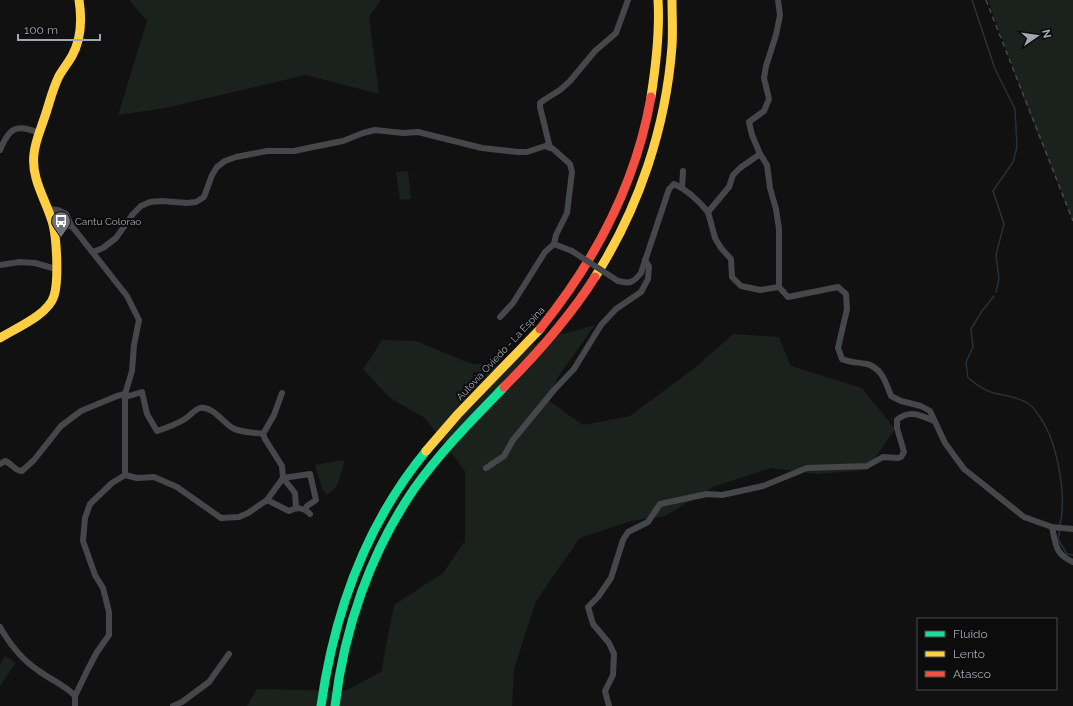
<svg xmlns="http://www.w3.org/2000/svg" width="1073" height="706" font-family="Raleway,sans-serif">
	<style>
		.green { fill: #1b211c }
		.lines { fill: none; stroke-linecap: round; stroke-linejoin: round }
		.stream { stroke: #293036; stroke-width: 1.5 }
		.street { stroke: #46474a; stroke-width: 6 }
		.fast { stroke: #16e098; stroke-width: 9 }
		.slow { stroke: #ffcf43; stroke-width: 9 }
		.jam { stroke: #f24e42; stroke-width: 9 }
		.rail { stroke: #46484a; stroke-width: 1.5; stroke-dasharray: 5 4; stroke-linecap: butt }
		.street-bridge { stroke: #46474a; stroke-width: 6 }
		.labels { text-anchor: middle; stroke-width: 4; stroke-linejoin: round; paint-order: stroke }
		.poi-label { font-size: 10px; fill: #a3a7b2; stroke: #0c0c0d; text-anchor: start }
		.street-label { font-size: 10px; fill: #a3a7b2; stroke: #0c0c0d }
	</style>
	<rect width="100%" height="100%" fill="#111112"/>
	<g class="green">
		<path d="M129,0H381L369,17L379,94L306,75L165,108L118,115L147,21Z"/>
		<path d="M988,0H1073V221L1025,102Z"/>
		<path d="M408,171L411,199L400,200L396,172Z"/>
		<path d="M595,325L558,377L548,400L583,425L630,416L696,367L733,334L779,337L791,366L862,388L895,429L867,470L817,474L771,468L713,487L665,516L631,521L580,538L536,601L514,669L512,706H247L257,689L345,691L381,672L394,605L443,573L465,541V471L425,418L390,398L363,369L382,340L416,341L472,364L498,365L542,340Z"/>
		<path d="M344,460L343,469L341,470C341,479 335,492 326,495L325,491H323L315,465Z"/>
		<path d="M5,656L16,663L0,686V664Z"/>
	</g>
	<g class="lines">
		<g class="stream">
			<path d="M972,0L995,69L1015,109L1017,147L1013,162L993,191L1004,224L996,255L999,279L996,292"/>
			<path d="M994,296L982,311L971,329L973,347L966,362L968,378C976,384 984,391 994,393C1006,396 1019,397 1029,404C1032,406 1035,410 1037,413C1057,438 1067,494 1060,525"/>
			<path d="M1060,529L1058,539L1067,554L1073,555"/>
		</g>
		<g class="street">
			<path d="M778,0L780,15L776,35L766,66L764,78L769,99L764,111L749,122L752,135L760,154L767,165L770,188L776,209L779,229V287L788,297L838,287L846,294L847,309L838,348L842,359C850,363 858,362 867,364C882,368 886,383 891,396L901,401L921,406L930,411L945,443L964,469L1024,517L1052,527L1073,529"/>
			<path d="M550,148L540,107V103L544,100L560,90L570,81L595,51L616,33L628,0"/>
			<path d="M0,150C9,128 16,123 39,133"/>
			<path d="M682,188L683,171"/>
			<path d="M48,209L58,210L66,214L71,225"/>
			<path d="M708,212L715,238L721,248L731,259L732,277L741,286L760,290L779,287"/>
			<path d="M54,232L71,225L127,296L139,320L134,345L132,371L125,394V475L112,483L90,504L85,518L83,541L95,575L103,588L109,612V635L97,652L88,669L75,696V706"/>
			<path d="M554,244L572,251"/>
			<path d="M93,252L103,248L116,238L133,214L141,206L150,202L162,201L187,203L196,202L204,197L212,175L217,167L225,161L236,157L267,151H294L313,147L343,141L363,133L375,130L403,133L418,132L482,148L518,152H527L545,146L552,148L570,164L572,172L567,213L556,235L554,244L545,252L513,303L500,317"/>
			<path d="M0,265L20,262L35,263L56,269"/>
			<path d="M618,281C630,284 633,283 641,273L669,189L674,184C688,190 698,200 708,212L729,187L733,175L740,168L760,154"/>
			<path d="M0,464L5,461C12,463 14,471 22,471L34,460L61,426L81,411L117,396L125,394L129,396L142,392L147,414L157,431C166,428 177,424 185,419C190,416 194,410 200,408C212,406 222,421 231,427C239,433 253,432 263,434"/>
			<path d="M486,468L504,456L513,440L554,390L574,369L601,325L616,309L641,292L648,279L649,267L645,260"/>
			<path d="M125,475L137,478L154,477L177,487L221,518L239,517L248,513L267,500L289,511C297,507 303,507 310,514"/>
			<path d="M267,500L283,478L282,466L265,439L263,434L274,415L282,393"/>
			<path d="M296,507L295,493L283,478L310,474L316,500L307,506L306,509"/>
			<path d="M1052,527C1056,545 1055,554 1073,562"/>
			<path d="M0,627C10,645 22,660 39,671C51,680 65,685 75,696"/>
			<path d="M173,706L182,702L209,682L229,654"/>
			<path d="M609,706L605,691L613,675L614,654L609,643L593,624L588,607L598,597L611,578L623,540L628,532L648,522L660,504L707,494L722,495L763,486L807,468L867,466L883,457L898,458L901,457L904,452L897,428V420C909,409 920,415 934,421"/>
		</g>
		<g class="fast">
			<path d="M321,706C334,613 366,524 426,451"/>
			<path d="M335,706C344,629 370,553 414,489C440,452 473,419 504,387"/>
		</g>
		<g class="slow">
			<path d="M651,97C656,65 660,32 658,0"/>
			<path d="M595,277C639,208 666,127 672,46C673,31 672,15 672,0"/>
			<path d="M0,338C16,328 48,315 54,296C59,280 57,233 51,218C44,197 31,177 34,154C35,142 40,131 44,119C49,105 52,90 59,76C63,69 68,63 72,56C82,38 82,19 79,0"/>
			<path d="M426,451L458,414L540,329"/>
		</g>
		<g class="jam">
			<path d="M540,329C595,261 636,183 651,97"/>
			<path d="M504,387C538,353 569,318 595,277"/>
		</g>
		<path class="rail" d="M986,0L1073,221"/>
		<path class="street-bridge" d="M572,251L618,281"/>
	</g>
	<defs>
		<symbol id="bus-pin" viewBox="-11 -11 22 30"><path d="M0 17L-7.5 6A9.5 9.5 0 1 1 7.5 6Z" fill="#70727a" stroke="#0c0c0d"/><path d="M-5-6H5V4H4V6H2V4H-2V6H-4V4H-5ZM-3.5-4V0h7V-4ZM-3.5 1.2v1.5H-2V1.2ZM2 1.2v1.5H3.5V1.2Z" fill="#fff"/></symbol>
	</defs>
	<g fill-rule="evenodd">
		<use href="#bus-pin" x="50" y="210" width="22" height="30"/>
	</g>
	<g class="labels">
		<g class="poi-label">
			<text x="75" y="225">Cantu Colorao</text>
		</g>
		<g class="street-label">
			<text transform="translate(500 353) rotate(-47)" y="4">Autovía Oviedo - La Espina</text>
		</g>
	</g>
	<rect x="917" y="618" width="140" height="72" fill="#0c0c0d" stroke="#484a4f"/>
	<rect x="925" y="631" width="20" height="6" fill="#16e098" stroke="#484a4f"/>
	<text x="953" y="638" font-size="12" fill="#a3a7b2">Fluido</text>
	<rect x="925" y="651" width="20" height="6" fill="#ffcf43" stroke="#484a4f"/>
	<text x="953" y="658" font-size="12" fill="#a3a7b2">Lento</text>
	<rect x="925" y="671" width="20" height="6" fill="#f24e42" stroke="#484a4f"/>
	<text x="953" y="678" font-size="12" fill="#a3a7b2">Atasco</text>
	<g transform="translate(1037 36) rotate(77)" stroke="#0c0c0d" stroke-width="3" paint-order="stroke">
	<path d="M0-3L7 15L0 10L-7 15Z" fill="#a3a7b2"/>
	<text y="-6" font-size="11" font-weight="bold" text-anchor="middle" fill="#a3a7b2">N</text>
	</g>
	<path d="M18 34v6h82v-6" fill="none" stroke="#a3a7b2" stroke-width="2"/>
	<text x="24" y="34" font-size="12" fill="#a3a7b2" stroke="#0c0c0d" stroke-width="3" paint-order="stroke">100 m</text>
</svg>
